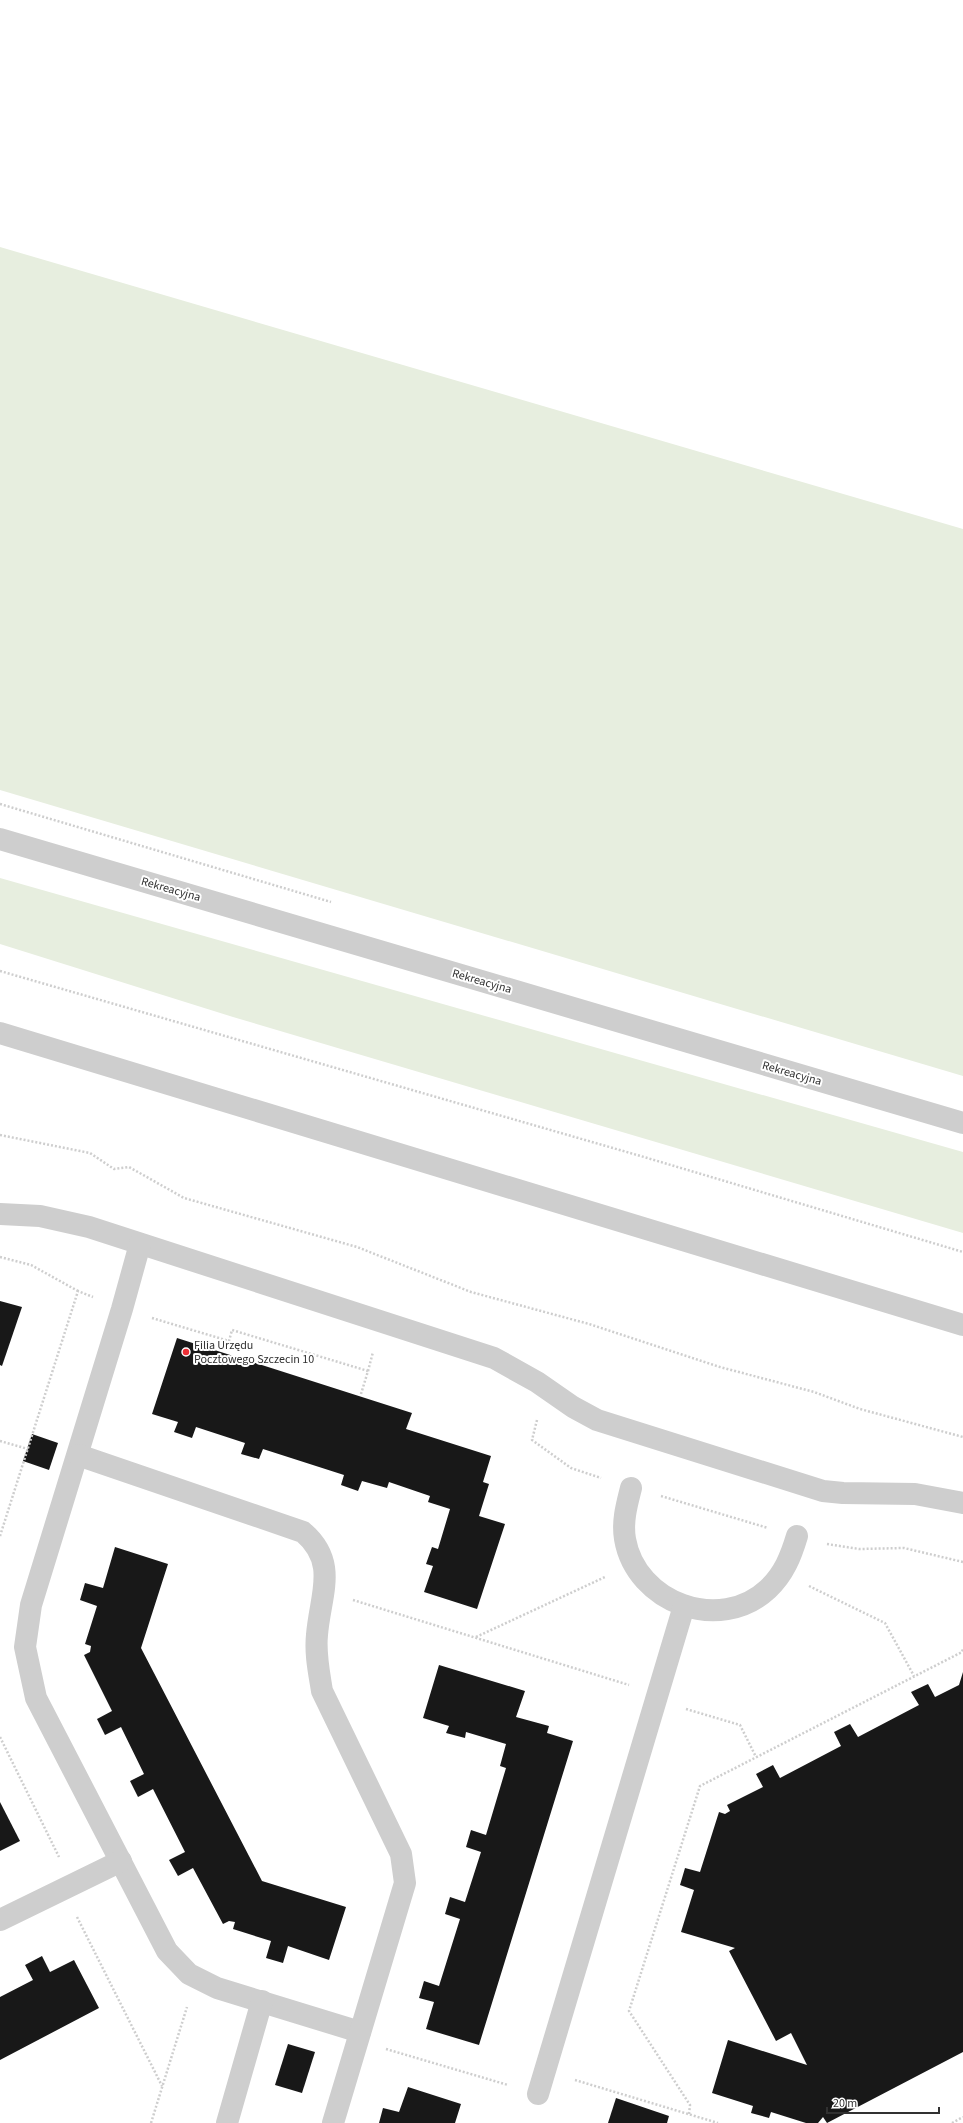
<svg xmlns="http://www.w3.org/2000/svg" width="963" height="2123" font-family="'Source Sans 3',sans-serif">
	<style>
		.green { fill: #e7eedf }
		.building { fill: #181818 }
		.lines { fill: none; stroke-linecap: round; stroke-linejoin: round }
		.path { stroke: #cecece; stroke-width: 2.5; stroke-dasharray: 2 2; stroke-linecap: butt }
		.pedestrian { stroke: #cecece; stroke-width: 22 }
		.minor { stroke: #cecece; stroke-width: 22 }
		.tertiary { stroke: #cecece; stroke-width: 22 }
		.poi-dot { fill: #ed2f36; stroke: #fff; stroke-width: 1.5 }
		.labels { text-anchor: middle; stroke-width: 4; stroke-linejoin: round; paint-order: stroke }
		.street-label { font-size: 12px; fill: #313131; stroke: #fff }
		.poi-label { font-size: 12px; fill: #313131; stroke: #fff; text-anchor: start }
	</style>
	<rect width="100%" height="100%" fill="#fff"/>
	<g class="green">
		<path d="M0,247L963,529V1076L0,790Z"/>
		<path d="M0,878L963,1152V1233L233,1017L0,944Z"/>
	</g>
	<g class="building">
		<path d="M0,1301L22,1307L2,1366L0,1365Z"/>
		<path d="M177,1338L412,1413L406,1429L491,1456L483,1482L489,1484L479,1516L505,1524L477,1609L424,1592L433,1566L426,1564L432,1547L438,1549L450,1509L428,1502L430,1496L389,1482L387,1488L362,1481L358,1491L341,1485L344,1475L263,1449L259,1459L241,1454L245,1443L196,1427L192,1438L174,1432L178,1422L152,1414Z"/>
		<path d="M32,1434L58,1443L49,1470L23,1461Z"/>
		<path d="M115,1547L168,1564L141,1648L262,1881L346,1907L329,1960L288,1946L283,1963L266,1958L271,1941L233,1929L235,1922L229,1921L223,1924L193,1868L178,1876L169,1860L185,1852L153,1789L138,1797L130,1781L144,1774L121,1727L105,1735L97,1719L112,1711L84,1655L90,1652L91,1646L85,1644L97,1606L80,1600L85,1583L103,1588Z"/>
		<path d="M439,1665L525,1691L516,1717L549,1726L547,1733L573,1741L479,2045L426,2029L434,2002L419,1998L424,1981L439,1986L460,1919L445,1914L450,1897L465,1902L481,1852L466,1847L471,1830L486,1835L506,1768L500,1766L506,1744L466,1732L465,1738L446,1733L449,1726L423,1718Z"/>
		<path d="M963,1672V2052L827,2123L823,2117L818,2123H806L771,2112L769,2118L751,2113L753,2106L712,2093L728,2040L807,2065L791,2033L776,2041L729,1951L735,1948L681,1932L694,1890L680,1885L685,1868L700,1872L719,1812L725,1814L730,1811L727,1805L763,1787L756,1774L773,1765L780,1778L841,1746L834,1732L850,1724L858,1737L919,1705L911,1692L928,1684L935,1697L959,1685Z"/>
		<path d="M0,1802L20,1841L0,1851Z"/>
		<path d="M42,1956L50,1972L74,1960L99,2008L0,2060V1997L33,1980L25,1965Z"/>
		<path d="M288,2044L315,2052L302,2093L275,2085Z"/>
		<path d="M408,2087L461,2104L455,2123H379L383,2108L399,2112Z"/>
		<path d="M616,2098L669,2116L667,2123H608Z"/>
	</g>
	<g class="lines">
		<g class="path">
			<path d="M0,804L331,902"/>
			<path d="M0,971L644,1157L963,1252"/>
			<path d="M0,1135L90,1153L114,1169L129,1167L184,1198L357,1247L471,1292L589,1324L720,1367L814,1392L860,1409L963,1437"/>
			<path d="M0,1257L31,1265L78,1291"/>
			<path d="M152,1318L229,1341L232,1330L368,1371L361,1394"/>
			<path d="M368,1371L373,1352"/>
			<path d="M537,1420L532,1440L571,1468L601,1478"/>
			<path d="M0,1441L28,1449"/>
			<path d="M661,1496L768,1528"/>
			<path d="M0,1536L78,1291L93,1297"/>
			<path d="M827,1544L859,1549L904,1548L963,1562"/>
			<path d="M809,1586L885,1623L914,1676"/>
			<path d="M353,1600L629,1685"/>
			<path d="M476,1637L605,1577"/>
			<path d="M686,1709L740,1725L756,1757"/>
			<path d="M0,1737L59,1857"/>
			<path d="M77,1917L162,2086"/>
			<path d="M386,2049L508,2085"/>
			<path d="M575,2080L718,2123"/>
			<path d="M689,2114L690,2105L629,2011L700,1786L962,1652L963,1649"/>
			<path d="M151,2123L187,2007"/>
			<path d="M952,2123L963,2117"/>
		</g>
		<g class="pedestrian">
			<path d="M631,1488C627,1504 622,1521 625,1539C636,1603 720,1634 768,1589C784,1574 791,1556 797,1536"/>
			<path d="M538,2094L684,1606"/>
		</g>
		<g class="minor">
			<path d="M0,839L963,1123"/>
			<path d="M0,1214L40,1216L89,1227L494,1358L537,1382L573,1407L597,1420L823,1491L843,1493L915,1494L963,1503"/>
			<path d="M140,1244L122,1309L31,1605L25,1647L36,1698L167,1951L189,1974L217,1988L360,2032"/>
			<path d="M78,1455L303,1532C339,1563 320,1595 317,1635C315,1654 319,1672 322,1691L401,1854L405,1883L333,2123"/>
			<path d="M0,1920L121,1861"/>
			<path d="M227,2123L262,2001"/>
		</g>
		<path class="tertiary" d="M0,1033L963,1325"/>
	</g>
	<circle class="poi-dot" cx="186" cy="1352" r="4"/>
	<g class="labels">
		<g class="street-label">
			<text transform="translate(171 889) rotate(16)" y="4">Rekreacyjna</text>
			<text transform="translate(482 981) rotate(16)" y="4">Rekreacyjna</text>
			<text transform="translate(792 1073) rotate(16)" y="4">Rekreacyjna</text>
		</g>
		<g class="poi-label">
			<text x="194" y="1349">Filia Urzędu<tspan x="194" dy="14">Pocztowego Szczecin 10</tspan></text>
		</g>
	</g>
	<path d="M827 2107v6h112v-6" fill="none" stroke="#313131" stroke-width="2"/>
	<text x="833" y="2107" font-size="12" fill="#313131" stroke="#ffffff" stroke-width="3" paint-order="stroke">20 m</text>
</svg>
